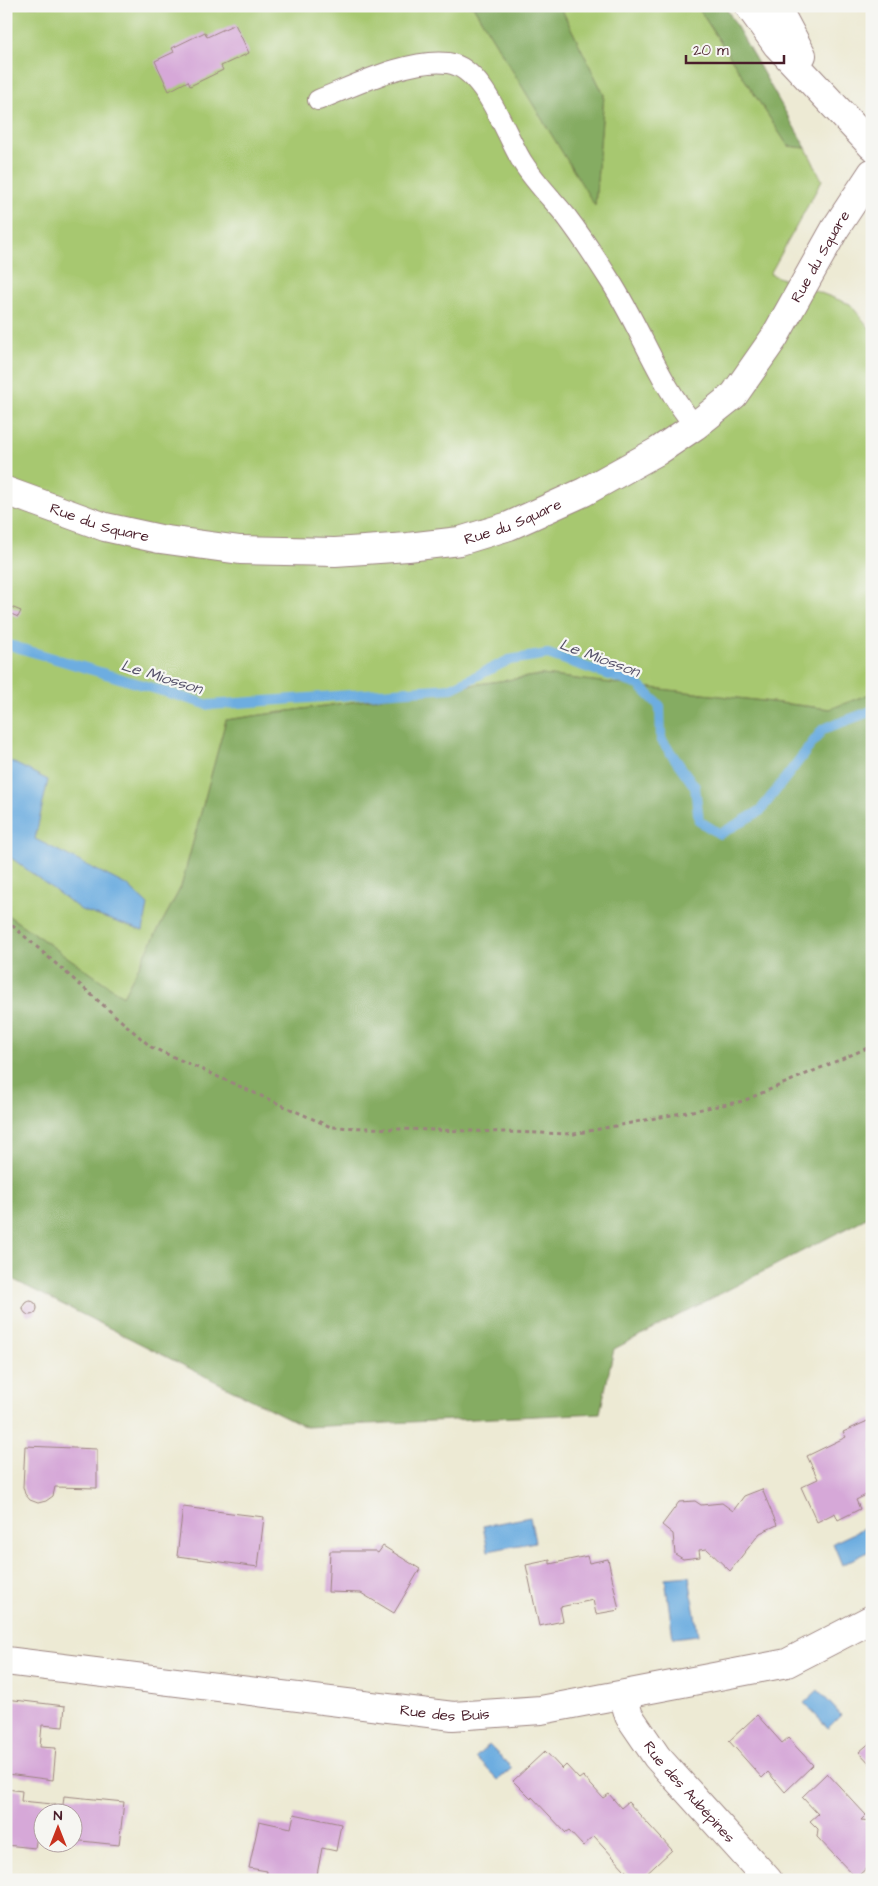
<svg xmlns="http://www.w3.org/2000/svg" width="878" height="1886" font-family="'Architects Daughter',sans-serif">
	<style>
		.green { fill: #a7c870; stroke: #78744e }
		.forest { fill: #85ac62; stroke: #686646 }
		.water { fill: #6dade0; stroke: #5c6686 }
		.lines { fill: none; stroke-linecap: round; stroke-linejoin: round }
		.stream { stroke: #6dade0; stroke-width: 10 }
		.building { fill: #d6a8d8 }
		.service-casing { stroke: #9c8480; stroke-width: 22 }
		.minor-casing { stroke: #9c8480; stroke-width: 30 }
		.primary-casing { stroke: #9c8480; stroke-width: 30 }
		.path { stroke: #9c8480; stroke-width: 3; stroke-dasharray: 4 4; stroke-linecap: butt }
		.service { stroke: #fff; stroke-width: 20 }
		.minor { stroke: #fff; stroke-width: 28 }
		.primary { stroke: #fff; stroke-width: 28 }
		.labels { text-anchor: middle; stroke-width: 4.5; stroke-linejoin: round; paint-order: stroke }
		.street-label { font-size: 15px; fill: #4a1f2b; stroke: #f6f6f2 }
		.water-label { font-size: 16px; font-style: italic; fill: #56516a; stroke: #f6f6f2 }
	</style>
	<rect width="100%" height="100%" fill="#f6f6f2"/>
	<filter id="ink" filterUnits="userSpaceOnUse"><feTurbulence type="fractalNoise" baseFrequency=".02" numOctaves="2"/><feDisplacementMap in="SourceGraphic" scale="10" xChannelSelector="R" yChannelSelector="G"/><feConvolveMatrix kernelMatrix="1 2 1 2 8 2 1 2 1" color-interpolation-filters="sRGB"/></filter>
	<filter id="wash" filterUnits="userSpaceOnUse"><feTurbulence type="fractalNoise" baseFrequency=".0096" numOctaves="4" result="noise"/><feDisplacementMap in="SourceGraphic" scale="20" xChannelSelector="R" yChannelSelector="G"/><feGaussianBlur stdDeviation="1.12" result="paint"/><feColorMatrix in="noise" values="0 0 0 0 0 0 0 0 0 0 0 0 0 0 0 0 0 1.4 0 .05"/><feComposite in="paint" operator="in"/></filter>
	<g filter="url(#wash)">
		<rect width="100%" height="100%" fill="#edead4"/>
		<path class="green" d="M12,6H473L595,205L604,95L560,6H697L788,146L806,148L822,180L770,274L850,304L872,331V693L831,709L542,675L226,720L181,887L123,996L6,914V11Z"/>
		<g class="forest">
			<path d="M473,6H560L604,95L595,206Z"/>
			<path d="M697,6H725L806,148L788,146Z"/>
			<path d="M542,675L830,709L872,693V1215L614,1349L600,1413L306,1427L6,1276V914L123,996L181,887L226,720Z"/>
		</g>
		<g class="water">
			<path d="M6,759L48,780L35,839L128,886L148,905L143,931L81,910L6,854Z"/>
			<path d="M530,1517L535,1542L488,1551L483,1526Z"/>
			<path d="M872,1517V1550L842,1565L833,1543L867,1527L864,1520Z"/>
			<path d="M689,1576L698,1635L673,1638L665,1578Z"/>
			<path d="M818,1690L841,1715L828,1728L804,1703Z"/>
			<path d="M489,1745L512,1768L498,1780L476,1757Z"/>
		</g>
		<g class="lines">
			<path class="stream" d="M6,644L209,705L452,688L509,660L548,654L639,685L660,706L661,739L695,787L699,821L720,834L760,811L823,729L872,711"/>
		</g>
		<g id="blocks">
			<g class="building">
				<path d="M235,24L249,53L221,66L223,70L190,86L188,81L169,91L155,61L174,52L172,48L205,32L207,37Z"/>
				<path d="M11,607L21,611L18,617L9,613Z"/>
				<circle cx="30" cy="1308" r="7"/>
				<path d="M872,1419V1492L856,1500L860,1509L838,1520L835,1513L817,1522L801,1487L818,1479L807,1456L846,1437L843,1432Z"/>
				<path d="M25,1446L97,1449V1488L55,1487L53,1496L46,1501L38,1503L30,1500L25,1494L23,1487Z"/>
				<path d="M762,1489L777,1525L760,1533L730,1571L707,1549L699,1550L700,1557L683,1559L675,1554L673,1534L662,1525L679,1502L695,1501L701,1505L722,1503L733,1511L744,1496Z"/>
				<path d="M183,1507L264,1517L258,1567L177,1556Z"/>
				<path d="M383,1546L420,1569L394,1613L361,1593L328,1592L330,1551H375L378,1553Z"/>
				<path d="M587,1556L589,1563L608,1559L619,1610L596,1614L593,1600L560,1607L563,1621L539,1626L526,1565L550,1560V1564Z"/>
				<path d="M6,1699L65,1706L63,1727L42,1725L40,1747L56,1748L53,1780L7,1774L10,1745L6,1744Z"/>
				<path d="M757,1715L782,1743L788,1738L813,1765L785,1792L768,1772L762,1778L729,1741Z"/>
				<path d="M872,1741V1766L859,1752Z"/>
				<path d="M545,1751L562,1769L566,1765L579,1779L583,1776L603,1798L609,1794L621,1808L628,1802L672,1850L640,1880H634L594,1836L583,1846L569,1831L566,1833L532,1797L531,1799L513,1781Z"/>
				<path d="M827,1773L866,1815L861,1820L872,1821V1863L856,1878L817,1837L818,1829L810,1821L818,1814L802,1797Z"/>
				<path d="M6,1789L22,1791L21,1801L63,1805L64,1796L124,1802L119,1845L72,1840V1814H42V1837L37,1836L35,1848L6,1845Z"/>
				<path d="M294,1814L341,1824L336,1851L322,1848L316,1880L294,1877L293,1880L266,1878L267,1871L249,1868L259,1821L291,1828Z"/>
			</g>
		</g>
	</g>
	<g filter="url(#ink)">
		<use href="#blocks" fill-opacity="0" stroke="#9c8480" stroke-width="1"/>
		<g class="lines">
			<defs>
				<path id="service" d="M318,100C354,86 409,58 448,63C485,68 505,135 523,163C535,182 552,199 566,216C582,237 597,260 611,282C641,329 659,383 695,426"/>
				<g id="minor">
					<path id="s1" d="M6,491L105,527L160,539L240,550L335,552L408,547L460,541L509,526L584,492L658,451L695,426L734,395L774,338L835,229L872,173"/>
					<path id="s2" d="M6,1661L453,1716L541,1710L787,1663L872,1619"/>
					<path id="s3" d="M623,1695L629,1716L657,1757L768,1880"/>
				</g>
				<g id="primary">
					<path d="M749,6L777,45L872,146"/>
					<path d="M776,6L802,55"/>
				</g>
			</defs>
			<use href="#service" class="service-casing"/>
			<use href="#minor" class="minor-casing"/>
			<use href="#primary" class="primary-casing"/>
			<path class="path" d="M6,920L151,1047L331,1127L574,1134L743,1101L872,1046"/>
			<use href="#service" class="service"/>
			<use href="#minor" class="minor"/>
			<use href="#primary" class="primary"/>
		</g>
	</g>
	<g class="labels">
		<g class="street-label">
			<text dy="5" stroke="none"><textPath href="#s1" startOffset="939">Rue du Square</textPath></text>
			<text dy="5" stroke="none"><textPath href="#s1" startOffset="519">Rue du Square</textPath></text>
			<text dy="5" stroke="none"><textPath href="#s1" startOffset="99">Rue du Square</textPath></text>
			<text dy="5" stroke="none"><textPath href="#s2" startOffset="442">Rue des Buis</textPath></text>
			<text dy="5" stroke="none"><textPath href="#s3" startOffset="119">Rue des Aubépines</textPath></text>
		</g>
		<g class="water-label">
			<text transform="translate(600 657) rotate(20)" y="6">Le Miosson</text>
			<text transform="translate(162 676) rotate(17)" y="6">Le Miosson</text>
		</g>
	</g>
	<rect width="878" height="1886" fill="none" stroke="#f6f6f2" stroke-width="25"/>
	<g transform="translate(58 1828)"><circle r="24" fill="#f6f6f2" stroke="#b1a0a2"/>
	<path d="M0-4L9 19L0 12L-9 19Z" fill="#c8321e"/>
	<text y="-8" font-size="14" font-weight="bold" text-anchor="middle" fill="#4a1f2b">N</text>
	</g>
	<path d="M686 55v8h98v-8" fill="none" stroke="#4a1f2b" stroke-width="2.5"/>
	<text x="693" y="55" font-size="15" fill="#4a1f2b" stroke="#f6f6f2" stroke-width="4" paint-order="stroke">20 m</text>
</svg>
